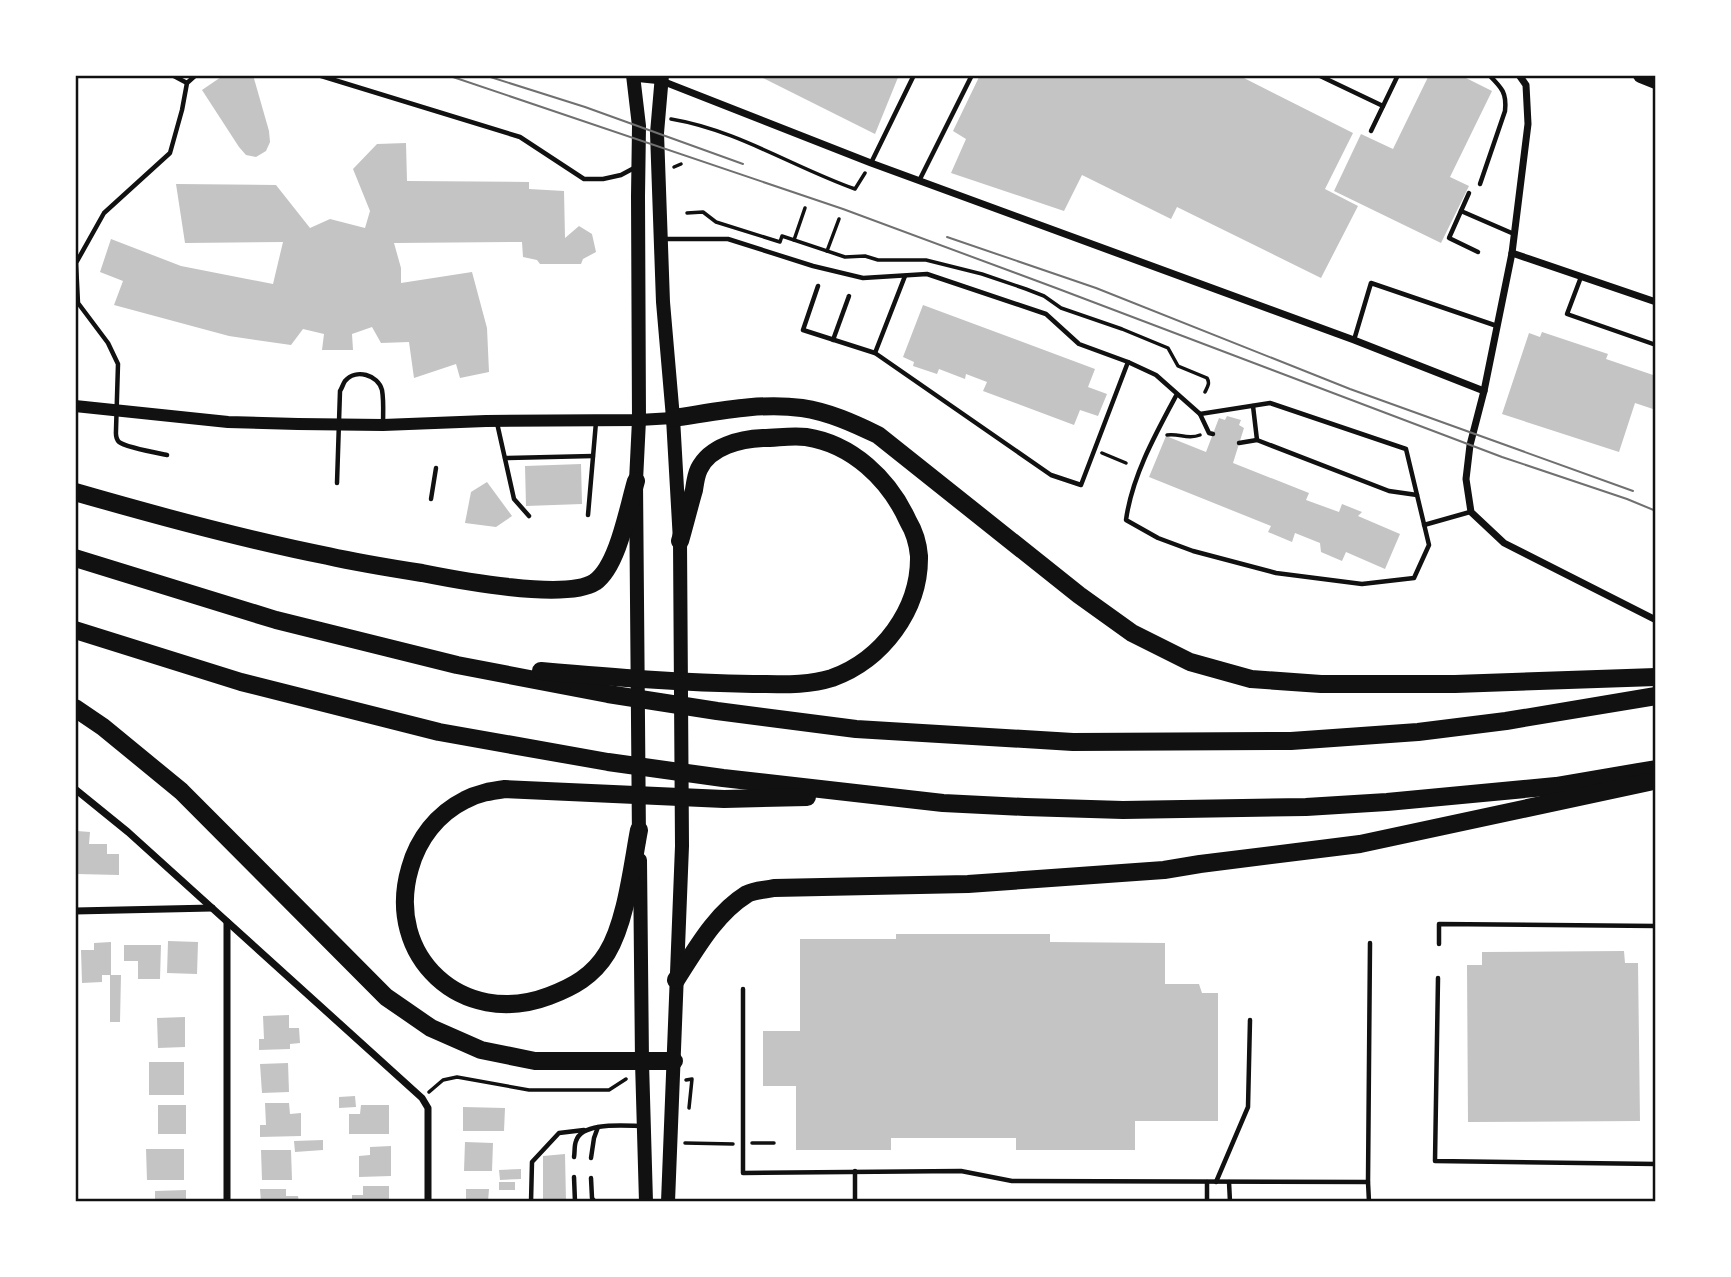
<svg xmlns="http://www.w3.org/2000/svg" width="1731" height="1277" font-family="'Public Sans',sans-serif">
	<style>
		.building { fill: #c4c4c4 }
		.lines { fill: none; stroke-linecap: round; stroke-linejoin: round }
		.path { stroke: #111; stroke-width: 3.5 }
		.service { stroke: #111; stroke-width: 4.5 }
		.minor { stroke: #111; stroke-width: 7 }
		.tertiary { stroke: #111; stroke-width: 12 }
		.secondary { stroke: #111; stroke-width: 14 }
		.primary { stroke: #111; stroke-width: 16 }
		.motorway { stroke: #111; stroke-width: 18 }
		.tram { stroke: #707070; stroke-width: 2 }
		.neatline { fill: none; stroke: #111; stroke-width: 2.5 }
	</style>
	<rect width="100%" height="100%" fill="#fff"/>
	<g class="building">
		<path d="M224,75H253L269,131L270,142L266,151L256,157L246,155L239,147L202,90Z"/>
		<path d="M757,75H899L875,134Z"/>
		<path d="M980,75H1238L1353,133L1325,189L1358,206L1321,278L1177,207L1171,219L1082,175L1064,211L951,173L966,139L953,131Z"/>
		<path d="M1429,75H1460L1492,91L1450,177L1469,186L1441,243L1334,191L1361,134L1393,149Z"/>
		<path d="M406,143L407,181L529,182V189L564,191L565,238L579,226L592,234L596,252L583,259L581,264H540L537,260L523,257L522,242L394,243L401,268V283L472,272L487,328L489,372L460,378L456,364L414,378L409,342L381,343L372,327L352,334L353,350H322L324,334L303,329L291,345L229,336L114,305L123,281L100,272L111,239L181,266L273,284L283,242L185,243L176,184L276,185L310,228L330,219L365,228L370,211L353,169L377,144Z"/>
		<path d="M923,305L1095,369L1088,387L1107,394L1098,416L1080,410L1074,425L983,391L987,382L966,374L965,379L939,369L937,374L913,366L914,362L903,357Z"/>
		<path d="M1542,332L1608,354L1606,359L1656,376V410L1635,403L1619,452L1502,414L1529,333L1540,337Z"/>
		<path d="M1227,416L1241,420L1239,425L1244,428L1233,463L1309,493L1306,500L1339,512L1342,504L1362,512L1358,516L1400,534L1385,569L1346,552L1342,561L1321,552L1320,543L1295,533L1292,542L1268,532L1271,526L1149,477L1166,436L1206,452L1219,418L1225,420Z"/>
		<path d="M581,464L582,504L526,506L525,466Z"/>
		<path d="M487,482L512,516L496,527L465,523L471,492Z"/>
		<path d="M77,831L90,832L89,844H107V854H119V875L77,874Z"/>
		<path d="M896,934H1050V942L1165,943V984H1199L1202,993H1218V1121H1135V1150H1016V1138H891V1150H796V1086H763V1031H800V939H896Z"/>
		<path d="M168,941L198,942L197,974L167,973Z"/>
		<path d="M111,942V975H121L120,1022H110V975H102V982L82,983L81,950H94V943Z"/>
		<path d="M124,945H161L160,979H138V961H124Z"/>
		<path d="M1624,951L1625,963H1638L1640,1121L1468,1122L1467,965H1482V952Z"/>
		<path d="M289,1015V1028H299L300,1043L290,1044V1049L259,1050V1039H264L263,1016Z"/>
		<path d="M185,1017V1047L158,1048L157,1018Z"/>
		<rect x="149" y="1062" width="35" height="33"/>
		<path d="M288,1063L289,1092L262,1093L260,1064Z"/>
		<path d="M355,1096L356,1107L339,1108V1097Z"/>
		<path d="M265,1103H289L290,1114L301,1113V1136L260,1137V1125H266Z"/>
		<rect x="158" y="1105" width="28" height="29"/>
		<path d="M361,1105H389V1134H349V1114H360Z"/>
		<path d="M463,1107L505,1108L504,1131H463Z"/>
		<path d="M323,1140V1150L295,1152L294,1141Z"/>
		<path d="M465,1142L493,1143L492,1171H464Z"/>
		<path d="M391,1146V1176L359,1177V1156L370,1155V1147Z"/>
		<path d="M146,1149H184V1180H147Z"/>
		<path d="M261,1150H291L292,1180H262Z"/>
		<path d="M565,1154L566,1202H543V1156Z"/>
		<path d="M521,1169V1179L500,1180L499,1170Z"/>
		<rect x="499" y="1182" width="16" height="8"/>
		<path d="M363,1186H389V1202H352V1195H363Z"/>
		<path d="M260,1189H286V1196H298L299,1202H261Z"/>
		<path d="M466,1189H489L488,1202H466Z"/>
		<path d="M186,1190V1202H155V1191Z"/>
	</g>
	<g class="lines">
		<g class="path">
			<path d="M671,119C737,130 793,167 855,189L865,173"/>
			<path d="M674,167L681,164"/>
			<path d="M687,213L703,212L716,222L780,242L782,236L845,257L865,256L878,260H926L982,274L1026,289L1044,296L1061,308L1122,329L1168,348L1178,366L1207,378C1210,383 1208,386 1205,392"/>
			<path d="M794,240L805,208"/>
			<path d="M827,251L839,219"/>
			<path d="M1167,435C1179,433 1188,440 1200,435"/>
			<path d="M1102,453L1126,463"/>
			<path d="M686,1080L692,1079L689,1108"/>
			<path d="M429,1092L443,1080L457,1077L529,1090H609L626,1079"/>
			<path d="M685,1143L733,1144"/>
			<path d="M752,1143H774"/>
		</g>
		<g class="service">
			<path d="M172,75L187,83"/>
			<path d="M318,75L520,137L584,179H603L621,175L636,167"/>
			<path d="M1318,75L1383,106"/>
			<path d="M1371,131L1398,75"/>
			<path d="M871,163L914,75"/>
			<path d="M919,181L972,75"/>
			<path d="M1480,184L1505,111C1507,93 1502,88 1489,75"/>
			<path d="M1469,193L1449,238L1478,252"/>
			<path d="M1461,211L1514,234"/>
			<path d="M663,239H728L813,266L863,278L927,274L1046,314L1079,344L1128,362L1156,375L1200,414L1270,403L1406,449L1429,545L1414,578L1362,584L1276,573L1193,551L1158,538L1126,520C1132,476 1156,433 1177,394"/>
			<path d="M1581,277L1567,314L1656,345"/>
			<path d="M818,286L803,330L875,353L1051,475L1081,485L1128,362"/>
			<path d="M833,340L849,296"/>
			<path d="M1354,340L1371,283L1497,326"/>
			<path d="M875,353L905,276"/>
			<path d="M1253,406L1257,440L1389,491L1417,495"/>
			<path d="M1200,414L1209,433L1213,434"/>
			<path d="M497,423L514,499L529,516"/>
			<path d="M1239,443L1257,440"/>
			<path d="M167,455C157,453 125,447 119,442C115,438 116,434 116,430L118,364L108,343L78,303L76,263L104,213L170,153L182,110L187,83L196,75"/>
			<path d="M505,458L593,456"/>
			<path d="M337,483L340,391C342,388 343,384 345,381C356,368 378,375 382,390C384,401 383,414 383,425"/>
			<path d="M431,499L436,468"/>
			<path d="M588,515L596,422"/>
			<path d="M1424,525L1470,512"/>
			<path d="M1439,944V924L1656,926"/>
			<path d="M1438,978L1435,1161L1656,1164"/>
			<path d="M743,989V1173L961,1171L1012,1181L1368,1182"/>
			<path d="M574,1157C575,1152 574,1146 576,1141C582,1121 626,1126 643,1126"/>
			<path d="M591,1158L594,1138L598,1127"/>
			<path d="M855,1171V1202"/>
			<path d="M574,1177L575,1202"/>
			<path d="M591,1178L592,1198L595,1202"/>
			<path d="M1216,1182L1248,1107L1250,1020"/>
			<path d="M1229,1182L1230,1202"/>
			<path d="M531,1202L532,1162L559,1133L584,1130"/>
			<path d="M1207,1202V1182"/>
			<path d="M1369,1202L1368,1182L1370,943"/>
		</g>
		<g class="minor">
			<path d="M1519,75L1526,85L1528,124L1512,253L1484,391L1470,445L1466,479L1471,512L1504,543L1656,620"/>
			<path d="M633,78L662,81L871,163L1354,340L1484,391"/>
			<path d="M1512,253L1656,302"/>
			<path d="M75,789L128,832L422,1098L428,1108V1202"/>
			<path d="M75,911L212,908"/>
			<path d="M227,922V1202"/>
		</g>
		<path class="tertiary" d="M75,406L228,422L298,424L383,425L486,421L639,420L673,418"/>
		<g class="secondary">
			<path d="M633,75L639,126L638,196L639,420L636,481L639,840"/>
			<path d="M662,75L657,133L663,302L673,418L680,541L682,846L668,1202"/>
			<path d="M640,860L642,1062L646,1202"/>
		</g>
		<path class="primary" d="M1641,75L1656,81"/>
		<g class="motorway">
			<path d="M673,418C715,412 759,402 802,408C829,412 853,423 878,435L1079,595L1132,633L1190,662L1251,679L1321,684H1455L1656,677"/>
			<path d="M75,492C158,516 242,539 328,556C359,563 390,568 422,573C457,580 566,601 595,582C618,566 628,508 636,481"/>
			<path d="M75,558L276,620L457,665L608,694L717,711L856,729L1073,742L1291,741L1418,732L1506,721L1656,696"/>
			<path d="M75,630L241,682L439,732L608,762L723,778L943,803L1025,807L1123,810L1306,807L1387,802L1556,786L1656,769"/>
			<path d="M541,671C611,677 682,683 753,684C779,684 807,686 832,678C882,660 920,610 919,556C918,544 914,531 908,521C889,479 852,444 806,437C792,435 777,438 763,438C741,439 710,446 699,469C696,475 695,483 694,490C689,507 685,524 680,541"/>
			<path d="M75,708L103,727L181,791L386,997L431,1028L481,1050L535,1061H674"/>
			<path d="M639,830C632,867 626,922 607,953C593,976 573,987 549,996C462,1029 384,956 410,868C418,839 437,814 465,800C478,793 491,791 505,789L724,799L807,797"/>
			<path d="M676,980C696,949 715,914 747,894C754,890 765,890 774,888L968,884L1164,870L1200,864L1360,844L1649,782"/>
		</g>
		<g class="tram">
			<path d="M447,75L843,209L1056,288L1502,457L1627,499L1656,511"/>
			<path d="M484,75L585,107L743,164"/>
			<path d="M947,237L1096,288L1350,389L1633,491"/>
		</g>
	</g>
	<rect width="1731" height="1277" fill="none" stroke="#ffffff" stroke-width="154"/>
	<rect x="77" y="77" width="1577" height="1123" class="neatline"/>
</svg>
